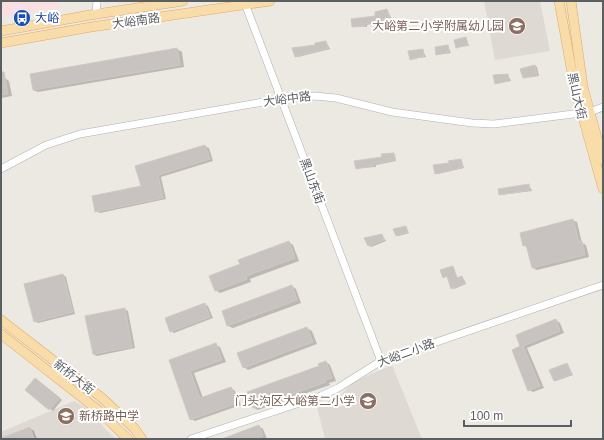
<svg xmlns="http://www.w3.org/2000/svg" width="604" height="440" font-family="Arial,'Noto Sans SC',sans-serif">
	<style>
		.education { fill: #dfd9d3 }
		.medical { fill: #f9dfe1 }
		.shadow { fill: #0003 }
		.building { fill: #c8c3c0; stroke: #d0c9c1 }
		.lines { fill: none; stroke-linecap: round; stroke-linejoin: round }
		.minor-casing { stroke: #aeb1b4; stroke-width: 8 }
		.major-casing { stroke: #e5a862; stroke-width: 10 }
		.minor { stroke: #fff; stroke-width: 7 }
		.major { stroke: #f8ddab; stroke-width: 9 }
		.labels { text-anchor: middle; stroke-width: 4; stroke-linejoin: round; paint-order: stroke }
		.transit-label { font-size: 12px; fill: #164399; stroke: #fff; text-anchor: start }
		.street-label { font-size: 12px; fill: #5a5f62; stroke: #fff }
		.education-label { font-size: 12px; fill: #785e54; stroke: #fff; text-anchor: end }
	</style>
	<rect width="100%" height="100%" fill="#ece8e2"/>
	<g class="education">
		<path d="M484,1H540L550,51L495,60Z"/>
		<path d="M392,365L422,439H325L317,407L341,395L353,382Z"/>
		<path d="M74,401L86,408L115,439H1V432Z"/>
	</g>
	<path class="medical" d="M1,1H57L60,7L1,18Z"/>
	<g class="shadow">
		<path d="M387,10L392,19L367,25V27L353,26L376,17Z"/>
		<path d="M466,38L469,46L456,47L455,41Z"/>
		<path d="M326,42L330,49L298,57L296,56Z"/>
		<path d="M448,46L451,53L437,55V48Z"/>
		<path d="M177,49L182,52L184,67L38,92L33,90Z"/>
		<path d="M423,51L426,57L411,59L410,52Z"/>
		<path d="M535,66L537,67L539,76L524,77Z"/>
		<path d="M508,75L511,81L496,83Z"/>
		<path d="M5,78L9,81L12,96L1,98V79Z"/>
		<path d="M205,146L209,148L213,161L161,177L166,199L100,213L96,211L143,187L136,167Z"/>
		<path d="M393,154L395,155L396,161L376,165V167L357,168Z"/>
		<path d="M461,160L464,168L438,174L436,173L450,164Z"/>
		<path d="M529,185L532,191L500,195L499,190Z"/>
		<path d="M572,220L577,222L582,243L586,245L589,257L537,270L533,268L527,248L524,245Z"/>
		<path d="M405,227L409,233L399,236L397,235Z"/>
		<path d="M382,235L386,241L371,247L365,239Z"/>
		<path d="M289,242L293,245L299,261L250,279L251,282L220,293L215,290L241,265Z"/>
		<path d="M453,268L458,279H464L466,284L454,289L448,277H444Z"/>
		<path d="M63,275L66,277L75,314L38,323L35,321Z"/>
		<path d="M292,286L296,289L301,303L233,328L228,326Z"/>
		<path d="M205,304L208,306L213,318L174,333L171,331Z"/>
		<path d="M124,309L128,311L135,348L97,356L93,354Z"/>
		<path d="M556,320L560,323L564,333L527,348L544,388L533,392L529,390L521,347Z"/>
		<path d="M307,328L312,331L317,344L248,370L244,367Z"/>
		<path d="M216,345L220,347L226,362L194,373L203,398L231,388L235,391L241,405L195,421L191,419L170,361Z"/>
		<path d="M326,362L330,365L336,381L329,383L330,385L258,410L254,408L249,393L320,367Z"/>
		<path d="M567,364L573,375L556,381L554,380Z"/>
		<path d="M38,381L62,400L53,411L26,390Z"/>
		<path d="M259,426L263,429L267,439H223Z"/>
		<path d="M30,428L34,431L37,439H1Z"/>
	</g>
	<g class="building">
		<path d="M387,9L390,18L365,24V26L352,27L351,19L375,16V12Z"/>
		<path d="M466,37L468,45L456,48L454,40Z"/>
		<path d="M326,41L328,48L295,57L292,48L315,45V43Z"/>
		<path d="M448,45L449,52L436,55L435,47Z"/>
		<path d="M177,48L180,65L33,90L30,74Z"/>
		<path d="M423,49L424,56L410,60L408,51Z"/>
		<path d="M535,65L537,76L523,78L520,69Z"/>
		<path d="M1,72H4L8,94L1,95Z"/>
		<path d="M508,74L509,81L495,84L493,75Z"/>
		<path d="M205,145L210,159L158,175L163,198L95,212L92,196L141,186L135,166Z"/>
		<path d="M394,153L395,160L374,164L375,166L356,169L354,161L382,157L381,154Z"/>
		<path d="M461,159L463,167L435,174L433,165L449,163L448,161Z"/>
		<path d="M529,184L530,190L499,195L498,189Z"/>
		<path d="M573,219L579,242L582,241L585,255L532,268L526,245L523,246L520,233Z"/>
		<path d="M406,226L408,232L396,236L393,229Z"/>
		<path d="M382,234L384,240L368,246L364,238Z"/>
		<path d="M289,241L295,258L246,276L247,279L215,291L209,276L240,264L238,260Z"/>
		<path d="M453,266L457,278L462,276L465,283L451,289L447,276L443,278L440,270Z"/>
		<path d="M63,274L73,312L34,322L24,284Z"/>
		<path d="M292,285L297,300L227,326L222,311Z"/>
		<path d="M205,303L210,317L170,332L165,318Z"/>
		<path d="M125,308L132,347L93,354L85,316Z"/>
		<path d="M556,319L560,331L523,346L540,386L528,391L512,350L520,346L516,335Z"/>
		<path d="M307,327L313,342L243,368L237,353Z"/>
		<path d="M216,343L222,360L190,371L200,398L231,387L237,403L190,420L169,360Z"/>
		<path d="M326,361L332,378L325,380L326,382L253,408L247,392L319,366L318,364Z"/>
		<path d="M567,363L572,374L554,381L549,370Z"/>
		<path d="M35,378L60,398L49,410L25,390Z"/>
		<path d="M259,425L263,436L255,439H222Z"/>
		<path d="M30,427L34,439H1V438Z"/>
	</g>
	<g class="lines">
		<defs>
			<g id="minor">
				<path d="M244,1L381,361"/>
				<path d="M96,14L97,1"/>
				<path d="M590,112L603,107"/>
				<path d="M1,169L46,145L80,134L286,98L315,96L336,98L392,112L472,123L494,124L581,113"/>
				<path d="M191,439L321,396L338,388L381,361L603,285"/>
			</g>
			<g id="major">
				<path d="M559,1L575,89L603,189"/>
				<path d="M571,1L583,87L603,160"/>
				<path d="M1,31L90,15L183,1"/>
				<path d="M1,43L91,27L270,1"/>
				<path d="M1,320L102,398L134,428L142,439"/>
				<path d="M1,334L98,410L128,439"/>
			</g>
		</defs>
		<use href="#minor" class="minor-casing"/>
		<use href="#major" class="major-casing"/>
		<use href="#minor" class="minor"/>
		<use href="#major" class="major"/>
	</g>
	<defs>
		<symbol id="bus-disc" viewBox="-11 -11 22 22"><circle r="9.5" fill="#1a4fb4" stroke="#fff"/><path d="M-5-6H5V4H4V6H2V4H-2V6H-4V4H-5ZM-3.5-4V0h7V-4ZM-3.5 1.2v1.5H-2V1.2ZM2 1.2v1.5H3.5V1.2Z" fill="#fff"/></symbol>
		<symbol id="school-disc" viewBox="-11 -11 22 22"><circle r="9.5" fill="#8d6e63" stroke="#fff"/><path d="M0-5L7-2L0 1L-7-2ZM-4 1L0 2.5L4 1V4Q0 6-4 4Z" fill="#fff"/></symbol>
	</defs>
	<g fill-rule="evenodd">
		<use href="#bus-disc" x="12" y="8" width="20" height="20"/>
		<use href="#school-disc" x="507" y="16" width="20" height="20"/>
		<use href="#school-disc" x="358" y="391" width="20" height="20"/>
		<use href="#school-disc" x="56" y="406" width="20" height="20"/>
	</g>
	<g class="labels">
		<g class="transit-label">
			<text x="35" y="22">大峪</text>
		</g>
		<g class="street-label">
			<text transform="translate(136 21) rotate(-8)" y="4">大峪南路</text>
			<text transform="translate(577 96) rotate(77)" y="4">黑山大街</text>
			<text transform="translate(287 99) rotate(-7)" y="4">大峪中路</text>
			<text transform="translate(312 181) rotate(69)" y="4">黑山东街</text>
			<text transform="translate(406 353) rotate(-20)" y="4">大峪二小路</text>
			<text transform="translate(74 377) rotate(38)" y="4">新桥大街</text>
		</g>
		<g class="education-label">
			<text x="504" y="30">大峪第二小学附属幼儿园</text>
			<text x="355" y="405">门头沟区大峪第二小学</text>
			<text x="79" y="420" text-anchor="start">新桥路中学</text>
		</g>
	</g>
	<rect width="604" height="440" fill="none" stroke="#5a5f62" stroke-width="4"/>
	<path d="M464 420v6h107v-6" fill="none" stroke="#5a5f62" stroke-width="2"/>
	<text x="470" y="420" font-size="12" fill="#5a5f62" stroke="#ffffff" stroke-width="3" paint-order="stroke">100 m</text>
</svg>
